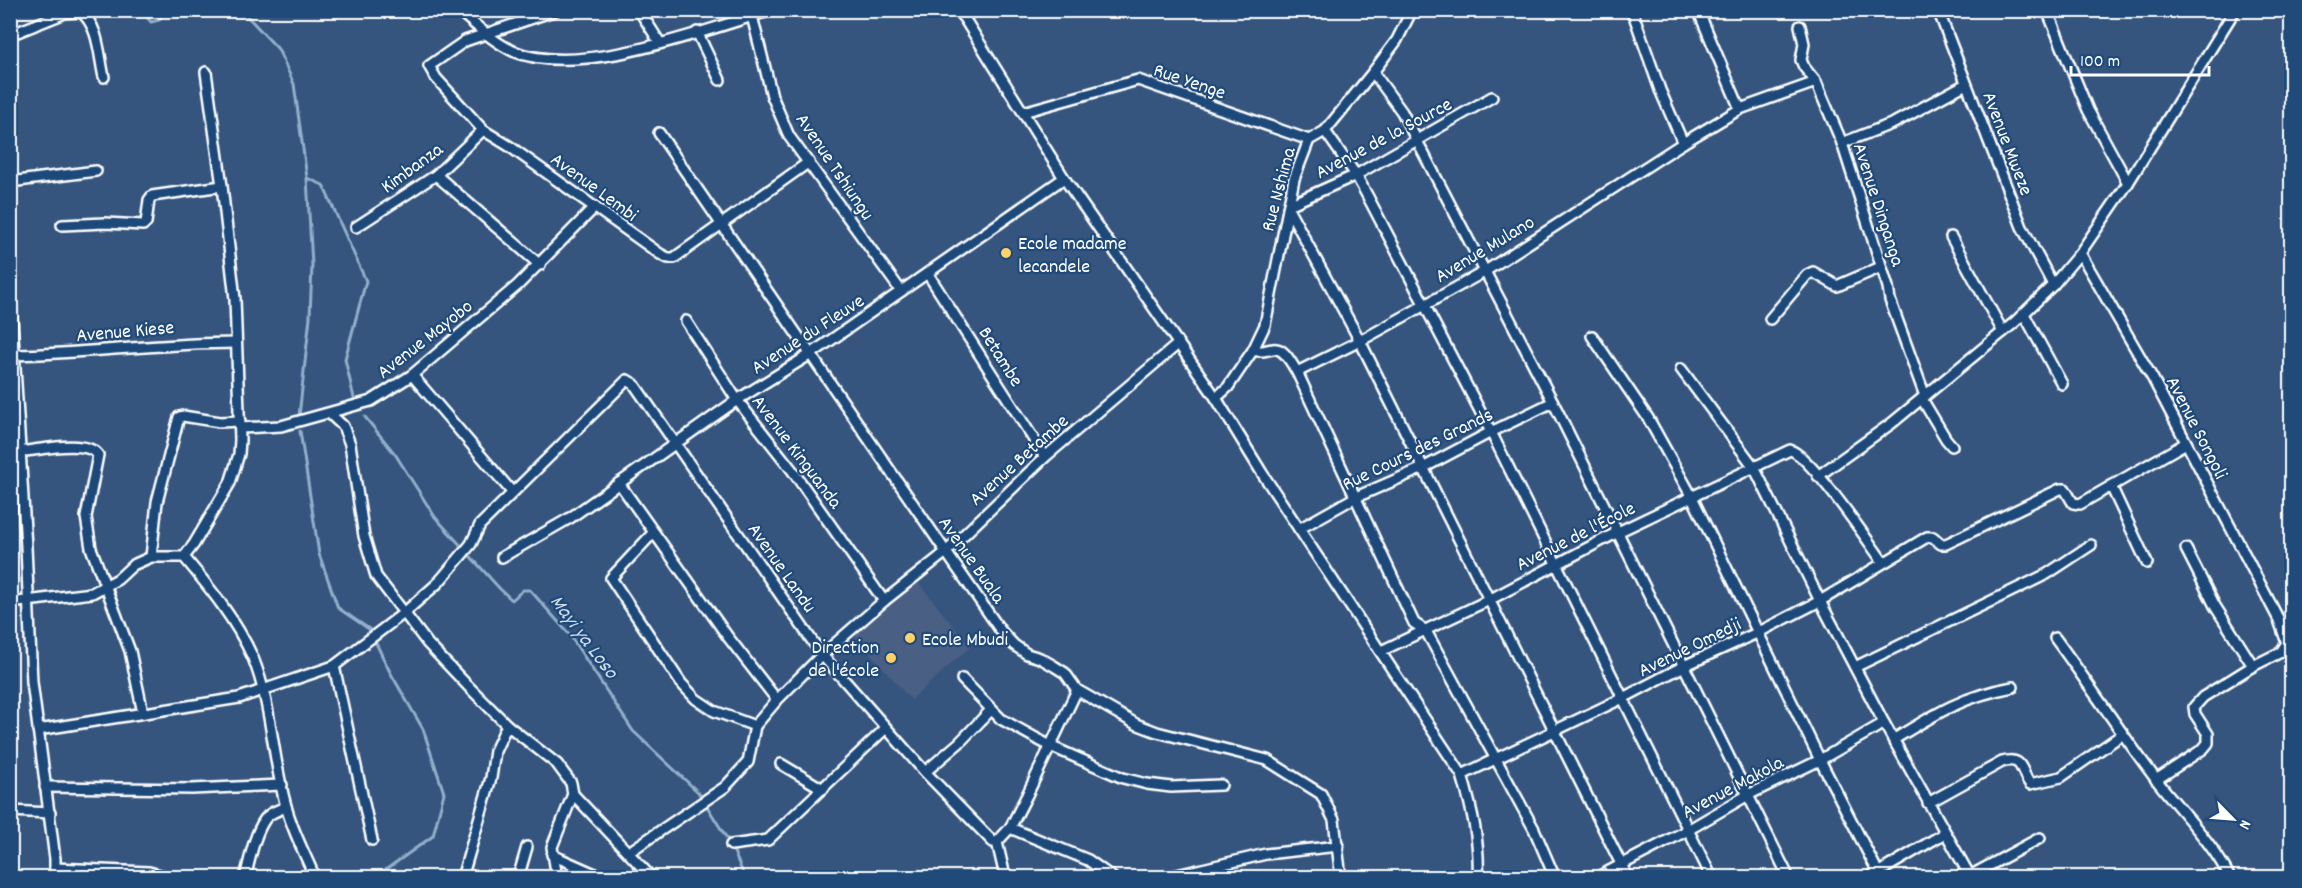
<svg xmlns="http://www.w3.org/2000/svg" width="2302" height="888" font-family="Dekko,sans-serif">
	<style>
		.built { fill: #485f84 }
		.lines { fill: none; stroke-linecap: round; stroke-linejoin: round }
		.stream { stroke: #92b0cb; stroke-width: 3 }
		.minor-casing { stroke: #fff; stroke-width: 14 }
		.minor { stroke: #1f4a7a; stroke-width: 9 }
		.poi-dot { fill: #ffd166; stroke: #1f4a7a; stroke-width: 2 }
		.labels { text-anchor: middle; stroke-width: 4.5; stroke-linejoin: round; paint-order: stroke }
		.street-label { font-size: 20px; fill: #fff; stroke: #1f4a7a }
		.poi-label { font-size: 20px; fill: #fff; stroke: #1f4a7a; text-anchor: start }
		.water-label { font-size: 21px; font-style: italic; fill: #d2dee9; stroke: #1f4a7a }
	</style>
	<rect width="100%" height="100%" fill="#35557e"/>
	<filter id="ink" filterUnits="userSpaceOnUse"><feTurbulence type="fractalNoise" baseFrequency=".0167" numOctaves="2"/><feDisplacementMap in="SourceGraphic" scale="12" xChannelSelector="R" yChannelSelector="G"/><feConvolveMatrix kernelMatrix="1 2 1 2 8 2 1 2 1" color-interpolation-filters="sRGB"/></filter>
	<g filter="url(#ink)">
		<path class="built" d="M914,577L970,647L911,700L850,630Z"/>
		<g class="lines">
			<g class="stream">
				<path d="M141,10L151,22L159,20L166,10"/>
				<path d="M235,10L248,17L278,49L294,84L307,178L323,185L366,281L345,359L354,398"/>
				<path d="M299,416L310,317L312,265L307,178"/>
				<path d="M365,417L395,454L435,517L500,589L512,600L523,590H530L569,634L633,731L698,792L731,845L745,878"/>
				<path d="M300,431L319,554L338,608L369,629L372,633"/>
				<path d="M374,878L433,836L444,793L423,729L390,672L374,639"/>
			</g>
			<defs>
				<g id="minor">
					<path d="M458,10C475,24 493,42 513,51C578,79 705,30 772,10"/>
					<path d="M556,10L465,41L429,66L436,78L483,130L509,146L660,254L668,258H674L809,162"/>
					<path d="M639,10L660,43"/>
					<path d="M959,10L1064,178L1216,398L1262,473L1462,775C1472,809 1480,842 1478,878"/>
					<path d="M1938,10L2022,227L2053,285"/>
					<path d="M2047,10L2088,110L2128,183"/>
					<path d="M752,16L772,96L789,136L901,291"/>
					<path d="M962,16L976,10"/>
					<path d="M1634,16L1660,90L1683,143"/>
					<path d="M1800,26L1804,44L1801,60L1804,67L1816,82L1842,143L1888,287L1890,300L1925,396"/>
					<path d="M697,32L720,80"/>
					<path d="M10,35L65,13L81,12C99,26 99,56 104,77"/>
					<path d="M1373,72L1402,112L1553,402L1789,878"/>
					<path d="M1740,109L1816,82"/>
					<path d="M1023,112L1138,80L1309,140"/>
					<path d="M1325,131L1356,175L1368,197L1491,432L1712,878"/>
					<path d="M659,133L946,552L1001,631L1014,645L1027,654L1040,658L1054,666L1065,673L1077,690L1136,724L1157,732L1267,760L1321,794L1334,820L1341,878"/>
					<path d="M1842,143L1894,123L1966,84"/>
					<path d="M436,175L540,265"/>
					<path d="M10,182L96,171"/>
					<path d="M1289,205L1356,175L1492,97"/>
					<path d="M1288,208L1360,341L1628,878"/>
					<path d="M62,225L105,223L143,225L146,223L149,200L152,196L222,186"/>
					<path d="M356,227L436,175L483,130"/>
					<path d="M1951,237L2003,332"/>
					<path d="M2080,253L2153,379L2279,620L2287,643L2281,652L2253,666L2203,697L2194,707L2195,714L2208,734V743L2203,749L2156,780"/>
					<path d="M928,274L1045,457"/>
					<path d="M10,285L26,547L32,682L55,859V878"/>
					<path d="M2024,314L2062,384"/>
					<path d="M1770,319L1807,275L1813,272L1837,286L1881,267"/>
					<path d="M686,321L737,400L792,470L884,601"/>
					<path d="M1592,336L1648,418L1692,497L1820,760L1881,878"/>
					<path d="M1253,350C1262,353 1264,350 1273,349C1284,347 1291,363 1297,372L1414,623L1426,631L1534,829L1555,878"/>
					<path d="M16,355C90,353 163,343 236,343"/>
					<path d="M1681,369L1754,467L1820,601L1884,723L1971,878"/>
					<path d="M1297,372L1360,341L1484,272L1683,143L1740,109L1698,10"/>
					<path d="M412,375L512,492"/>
					<path d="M1216,398L1228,387L1253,350L1265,325L1294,179L1309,140L1325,131L1373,72L1397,40L1412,10"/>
					<path d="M1922,399L1946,439L1952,446"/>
					<path d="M330,414L343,426L350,444L364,536L376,576L428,644L467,685L507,725L557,764L571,783L573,794L652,878"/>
					<path d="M240,428L281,426L371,401L412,375L518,285L595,207"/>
					<path d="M10,453C31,452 86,437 98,455L86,517L91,548L130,651L143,713"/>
					<path d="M1818,476L1892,423L2015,322L2053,285L2080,253L2128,183L2235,10"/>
					<path d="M619,483L728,637L777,700"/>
					<path d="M2111,486L2147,563"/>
					<path d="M1299,529L1354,498L1423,468L1491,432L1553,402"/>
					<path d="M653,533L611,578L681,683L696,699L714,711L755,726"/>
					<path d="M2186,549L2215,606L2253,666"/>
					<path d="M151,557L157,502L179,417L183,416L220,422L240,421"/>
					<path d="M184,557C210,588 236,620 253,658C272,705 272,757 286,806C292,830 305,854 315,878"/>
					<path d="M502,557L570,518L737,400L811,354L1064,178"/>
					<path d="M10,603L92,593L118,579L133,565L151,557H184L194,544L230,483L239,454L240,440L235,299L222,186L206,72"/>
					<path d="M2055,638C2089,684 2120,732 2155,778C2180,811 2211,840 2230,878"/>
					<path d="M1381,651L1489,600L1618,532L1790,450C1810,455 1868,541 1883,562"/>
					<path d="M334,666L372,840"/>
					<path d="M1855,667L2047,574L2091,545"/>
					<path d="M962,679L1001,719L1050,746L1123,778L1147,784L1171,787L1221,785"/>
					<path d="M38,730L239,698L334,666L404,613L438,583L471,544L480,525L627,380L634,384L822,655L925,772L993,842H997"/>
					<path d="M1893,740C1935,714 1963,696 2013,687"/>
					<path d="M781,764L823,789"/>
					<path d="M925,772L959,743L991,710"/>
					<path d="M1462,775L1623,698L1686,665L1759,632L1820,601L1927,537H1933L1941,544H1946L2060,489H2065L2073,503L2080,504L2186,443"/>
					<path d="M45,787L192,789L282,785"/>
					<path d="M1928,803L2002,762C2024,756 2020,771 2030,784L2061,777L2123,734"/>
					<path d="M10,811L50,813"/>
					<path d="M1010,828L1088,860L1113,878"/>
					<path d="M997,842L1010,828L1027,795L1077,690"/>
					<path d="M997,842L1004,872L1011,878"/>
					<path d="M731,845L768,840L886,728"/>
					<path d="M629,852L725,787L748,762L755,726L777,700L822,655L884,601L946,552L1045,457L1178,344"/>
					<path d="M552,855L604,878"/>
					<path d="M55,868L149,872L172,878"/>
					<path d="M1970,876L2040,838"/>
					<path d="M245,878C250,859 254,835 265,819C270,812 279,810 286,807"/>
					<path d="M462,878L491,778L495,751L507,725"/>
					<path d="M518,878L527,847"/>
					<path d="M557,878L552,847L573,794"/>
					<path d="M1164,878L1266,854L1338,846"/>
					<path d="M1596,878L1688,830L1748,795L1820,760L1884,723"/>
					<path d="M1869,878L1945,833"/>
				</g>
			</defs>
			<use href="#minor" class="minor-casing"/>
			<use href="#minor" class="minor"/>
		</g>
	</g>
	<g class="poi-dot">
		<circle cx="1006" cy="253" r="6"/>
		<circle cx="910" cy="638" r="6"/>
		<circle cx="891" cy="658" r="6"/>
	</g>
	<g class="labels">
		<g class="street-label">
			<text transform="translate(1190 80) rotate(19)" y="7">Rue Yenge</text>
			<text transform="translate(1383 137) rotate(-28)" y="7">Avenue de la Source</text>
			<text transform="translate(2009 143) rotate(69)" y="7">Avenue Mweze</text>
			<text transform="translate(836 166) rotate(56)" y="7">Avenue Tshiungu</text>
			<text transform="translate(411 167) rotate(-36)" y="7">Kimbanza</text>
			<text transform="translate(595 186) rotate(36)" y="7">Avenue Lembi</text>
			<text transform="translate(1277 189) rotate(-75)" y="7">Rue Nshima</text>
			<text transform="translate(1880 204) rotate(72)" y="7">Avenue Dinganga</text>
			<text transform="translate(1484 248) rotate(-31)" y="7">Avenue Mulano</text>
			<text transform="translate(125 330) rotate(-5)" y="7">Avenue Kiese</text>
			<text transform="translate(807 333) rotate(-33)" y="7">Avenue du Fleuve</text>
			<text transform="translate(424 338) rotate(-38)" y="7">Avenue Mayobo</text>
			<text transform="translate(1002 356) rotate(58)" y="7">Betambe</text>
			<text transform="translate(2198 427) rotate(63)" y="7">Avenue Songoli</text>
			<text transform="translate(1417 448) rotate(-26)" y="7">Rue Cours des Grands</text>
			<text transform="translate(798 451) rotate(53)" y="7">Avenue Kinguanda</text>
			<text transform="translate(1018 459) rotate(-42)" y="7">Avenue Betambe</text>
			<text transform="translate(1575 535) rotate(-27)" y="7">Avenue de l'École</text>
			<text transform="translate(973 559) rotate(55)" y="7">Avenue Buala</text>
			<text transform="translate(783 567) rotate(55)" y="7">Avenue Landu</text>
			<text transform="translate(1689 646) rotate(-26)" y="7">Avenue Omedji</text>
			<text transform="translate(1732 786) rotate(-28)" y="7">Avenue Makola</text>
		</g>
		<g class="poi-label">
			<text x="1018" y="249">Ecole madame<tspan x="1018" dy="23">lecandele</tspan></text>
			<text x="922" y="645">Ecole Mbudi</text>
			<text x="879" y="653" text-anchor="end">Direction<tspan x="879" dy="23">de l'école</tspan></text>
		</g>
		<g class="water-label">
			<text transform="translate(585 636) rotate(53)" y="7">Mayi ya Loso</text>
		</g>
	</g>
	<rect width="2302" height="888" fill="none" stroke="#1f4a7a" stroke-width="36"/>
	<rect x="18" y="18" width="2266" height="852" fill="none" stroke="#fff" stroke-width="2" filter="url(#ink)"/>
	<g transform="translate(2233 819) rotate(115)" stroke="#1f4a7a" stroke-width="4.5" paint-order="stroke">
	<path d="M0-4.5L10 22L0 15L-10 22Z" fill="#ffffff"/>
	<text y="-9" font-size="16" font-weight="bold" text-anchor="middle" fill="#ffffff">N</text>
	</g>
	<path d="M2071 66v9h138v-9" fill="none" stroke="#ffffff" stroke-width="3"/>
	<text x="2080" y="66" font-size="18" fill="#ffffff" stroke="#1f4a7a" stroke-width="4.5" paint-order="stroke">100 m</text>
</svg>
